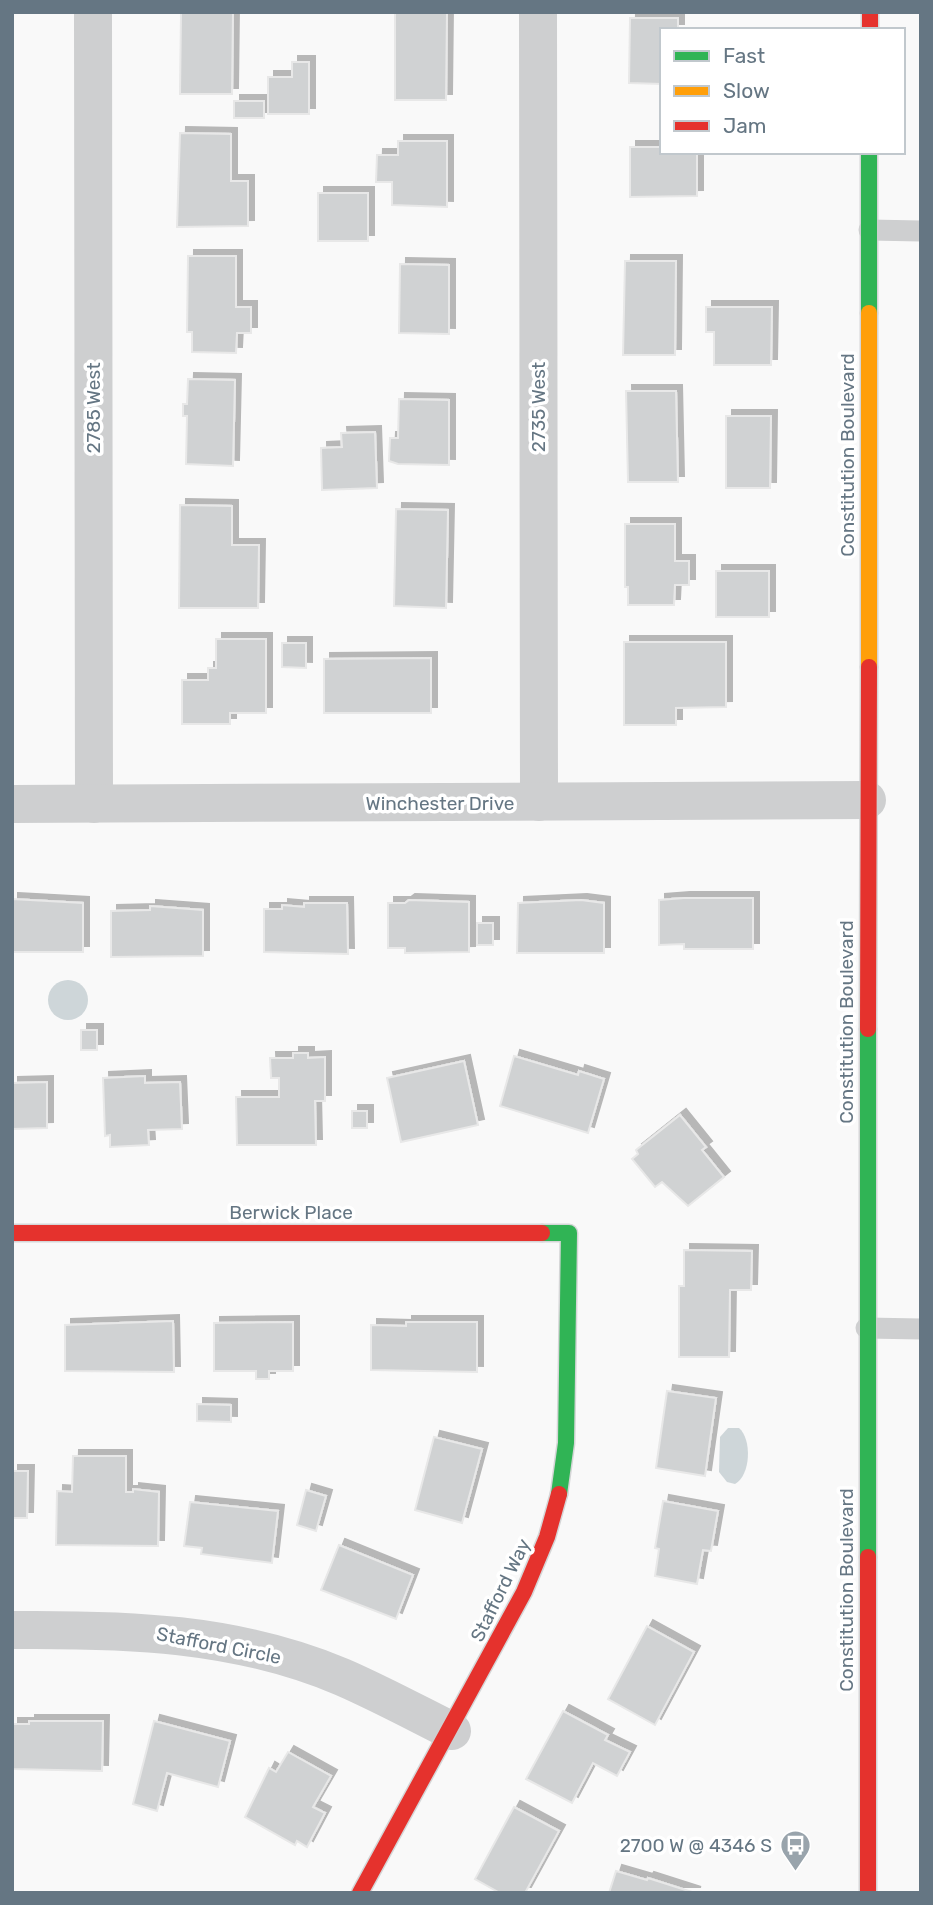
<svg xmlns="http://www.w3.org/2000/svg" width="933" height="1905" font-family="Rubik,sans-serif">
	<style>
		.water { fill: #ced6d9 }
		.building { fill: #d0d2d3; stroke: #e8e8e8; stroke-width: 2; filter: url(#shadow) }
		.lines { fill: none; stroke-linecap: round; stroke-linejoin: round }
		.fast-casing { stroke: #d5d6d7; stroke-width: 19 }
		.slow-casing { stroke: #d5d6d7; stroke-width: 19 }
		.jam-casing { stroke: #d5d6d7; stroke-width: 19 }
		.lane { stroke: #cecfd0; stroke-width: 21 }
		.street { stroke: #cecfd0; stroke-width: 38 }
		.fast { stroke: #30b455; stroke-width: 16 }
		.slow { stroke: #ff9f0a; stroke-width: 16 }
		.jam { stroke: #e5322d; stroke-width: 16 }
		.labels { text-anchor: middle; stroke-width: 7; stroke-linejoin: round; paint-order: stroke }
		.street-label { font-size: 19px; fill: #657683; stroke: #fff }
		.poi-label { font-size: 19px; fill: #657683; stroke: #fff; text-anchor: end }
	</style>
	<defs>
		<filter id="shadow"><feDropShadow dx="6" dy="-6" stdDeviation="0" flood-color="#0004"/></filter>
	</defs>
	<rect width="100%" height="100%" fill="#f9f9f9"/>
	<g class="water">
		<circle cx="68" cy="1000" r="20"/>
		<path d="M728,1428H739C752,1439 751,1475 735,1484L727,1482L719,1472L720,1437Z"/>
	</g>
	<g class="building">
		<path d="M181,12H233L232,94H180Z"/>
		<path d="M395,12H447L446,100H395Z"/>
		<path d="M630,18H678V30H662V84L629,83Z"/>
		<path d="M292,62H309V114H268V77H292Z"/>
		<rect x="234" y="101" width="30" height="17"/>
		<path d="M180,133L231,134V181H248V226L177,227Z"/>
		<path d="M398,141H447V207L392,205V182H376L377,155H398Z"/>
		<path d="M630,147H662V152H697V196L630,197Z"/>
		<rect x="318" y="193" width="50" height="48"/>
		<path d="M188,256H236V307H251V333H237L236,353L192,352V332H187Z"/>
		<path d="M625,261H676L675,355H623Z"/>
		<path d="M400,264L449,265V334L399,333Z"/>
		<path d="M706,307H772L771,365H714V332H706Z"/>
		<path d="M188,379L235,380L233,466L186,464L187,416H183V404H187Z"/>
		<path d="M626,391H676L678,482H628Z"/>
		<path d="M399,399L449,400V465L398,464L389,461L390,438H398Z"/>
		<path d="M726,416H771L770,488H726Z"/>
		<path d="M375,432L377,488L322,490L321,448L342,447L341,433Z"/>
		<path d="M180,505L232,506V545H259L258,608H179Z"/>
		<path d="M396,509L448,510L446,608L394,606Z"/>
		<path d="M625,524H675V561H689V585H675L674,605H628V587H625Z"/>
		<rect x="716" y="571" width="53" height="46"/>
		<path d="M216,639H266V713H230V724H182V680H208V668H216Z"/>
		<path d="M624,642H726V707L676,708V725H624Z"/>
		<path d="M282,643H306V668L282,667Z"/>
		<path d="M431,658V713H324V659Z"/>
		<path d="M684,898H753V949H684V944L659,945V900Z"/>
		<path d="M12,899L83,903V952H12Z"/>
		<path d="M409,900L469,902V952L405,953V948H388V903H405Z"/>
		<path d="M581,900L604,903V953H517L518,903Z"/>
		<path d="M304,903H347L348,954L264,952V909H282V905L304,907Z"/>
		<path d="M150,906L203,910V956L111,957V911L150,910Z"/>
		<rect x="477" y="923" width="16" height="22"/>
		<rect x="81" y="1030" width="16" height="20"/>
		<path d="M293,1053H308V1058L325,1057V1101H315L316,1145H237L236,1097H279V1078H271L270,1058H293Z"/>
		<path d="M514,1056L578,1075L579,1071L604,1079L588,1133L500,1106Z"/>
		<path d="M464,1061L478,1125L401,1142L387,1078Z"/>
		<path d="M145,1076V1083L180,1082L182,1129L148,1130L149,1145L110,1147V1135L105,1136L103,1078Z"/>
		<path d="M47,1082V1128L12,1129V1083Z"/>
		<rect x="352" y="1111" width="15" height="17"/>
		<path d="M680,1115L706,1147L702,1150L724,1177L688,1206L662,1182L655,1187L632,1159L638,1154L636,1150Z"/>
		<path d="M684,1250L752,1251L751,1290H730L729,1357H679V1286H684Z"/>
		<path d="M173,1321L174,1372L65,1371V1325Z"/>
		<path d="M293,1322V1371H269V1379H256V1371H214V1323Z"/>
		<path d="M406,1322H477V1372L371,1370V1325L406,1326Z"/>
		<path d="M667,1391L716,1398L705,1476L656,1468Z"/>
		<path d="M197,1404L231,1405V1422L197,1421Z"/>
		<path d="M434,1437L482,1449L462,1523L415,1510Z"/>
		<path d="M73,1456H126V1492H133V1489L159,1492L158,1546L56,1545L57,1491L72,1492Z"/>
		<path d="M12,1471H28L27,1518H12Z"/>
		<path d="M306,1490L326,1496L316,1531L297,1525Z"/>
		<path d="M663,1501L718,1511L711,1551L703,1550L697,1584L655,1576L659,1549L655,1548Z"/>
		<path d="M190,1502L278,1511L272,1563L201,1554L202,1548L184,1546Z"/>
		<path d="M339,1545L413,1575L396,1619L321,1590Z"/>
		<path d="M647,1626L694,1652L655,1725L608,1699Z"/>
		<path d="M563,1711L608,1735L605,1740L630,1752L617,1776L593,1763L572,1803L526,1779Z"/>
		<path d="M29,1721H103L102,1771L12,1769V1724H29Z"/>
		<path d="M154,1721L230,1741L218,1787L167,1773L157,1811L133,1804Z"/>
		<path d="M288,1752L331,1776L313,1807L325,1813L307,1847L297,1841L295,1845L245,1817L269,1768L276,1772Z"/>
		<path d="M514,1807L559,1831L525,1893H500L475,1879Z"/>
		<path d="M616,1871L647,1880L648,1878L695,1893H609Z"/>
	</g>
	<g class="lines">
		<defs>
			<g id="fast">
				<path d="M869,313V152"/>
				<path d="M542,1233H569L566,1443L559,1494"/>
				<path d="M868,1557V1029"/>
			</g>
			<path id="slow" d="M869,667V313"/>
			<g id="jam">
				<path d="M870,12V30"/>
				<path d="M868,1029L869,667"/>
				<path d="M12,1233H542"/>
				<path d="M360,1893L524,1592L547,1537L559,1494"/>
				<path d="M868,1893V1557"/>
			</g>
		</defs>
		<use href="#fast" class="fast-casing"/>
		<use href="#slow" class="slow-casing"/>
		<use href="#jam" class="jam-casing"/>
		<g class="lane">
			<path d="M869,230L921,231"/>
			<path d="M866,1328L921,1329"/>
		</g>
		<g class="street">
			<path d="M93,12L94,804"/>
			<path d="M538,12L539,802"/>
			<path d="M12,804L867,800"/>
			<path d="M12,1630C125,1629 236,1632 342,1677C379,1693 416,1713 452,1731"/>
		</g>
		<use href="#fast" class="fast"/>
		<use href="#slow" class="slow"/>
		<use href="#jam" class="jam"/>
	</g>
	<defs>
		<symbol id="bus-pin" viewBox="-11 -11 22 30"><path d="M0 17L-7.5 6A9.5 9.5 0 1 1 7.5 6Z" fill="#99a4ac" stroke="#fff"/><path d="M-5-6H5V4H4V6H2V4H-2V6H-4V4H-5ZM-3.5-4V0h7V-4ZM-3.5 1.2v1.5H-2V1.2ZM2 1.2v1.5H3.5V1.2Z" fill="#fff"/></symbol>
	</defs>
	<g fill-rule="evenodd">
		<use href="#bus-pin" x="778" y="1828" width="35" height="47"/>
	</g>
	<g class="labels">
		<g class="street-label">
			<text transform="translate(538 407) rotate(-90)" y="7">2735 West</text>
			<text transform="translate(93 408) rotate(-90)" y="7">2785 West</text>
			<text transform="translate(847 455) rotate(-90)" y="7">Constitution Boulevard</text>
			<text x="440" y="810">Winchester Drive</text>
			<text transform="translate(846 1022) rotate(-90)" y="7">Constitution Boulevard</text>
			<text x="291" y="1219">Berwick Place</text>
			<text transform="translate(500 1590) rotate(-64)" y="7">Stafford Way</text>
			<text transform="translate(846 1590) rotate(-90)" y="7">Constitution Boulevard</text>
			<text transform="translate(219 1645) rotate(11)" y="7">Stafford Circle</text>
		</g>
		<g class="poi-label">
			<text x="772" y="1852">2700 W @ 4346 S</text>
		</g>
	</g>
	<rect width="933" height="1905" fill="none" stroke="#657683" stroke-width="28"/>
	<rect x="660" y="28" width="245" height="126" fill="#ffffff" stroke="#c1c8cd" stroke-width="2"/>
	<rect x="674" y="51" width="35" height="10" fill="#30b455" stroke="#c1c8cd" stroke-width="2"/>
	<text x="723" y="63" font-size="21" fill="#657683">Fast</text>
	<rect x="674" y="86" width="35" height="10" fill="#ff9f0a" stroke="#c1c8cd" stroke-width="2"/>
	<text x="723" y="98" font-size="21" fill="#657683">Slow</text>
	<rect x="674" y="121" width="35" height="10" fill="#e5322d" stroke="#c1c8cd" stroke-width="2"/>
	<text x="723" y="133" font-size="21" fill="#657683">Jam</text>
</svg>
